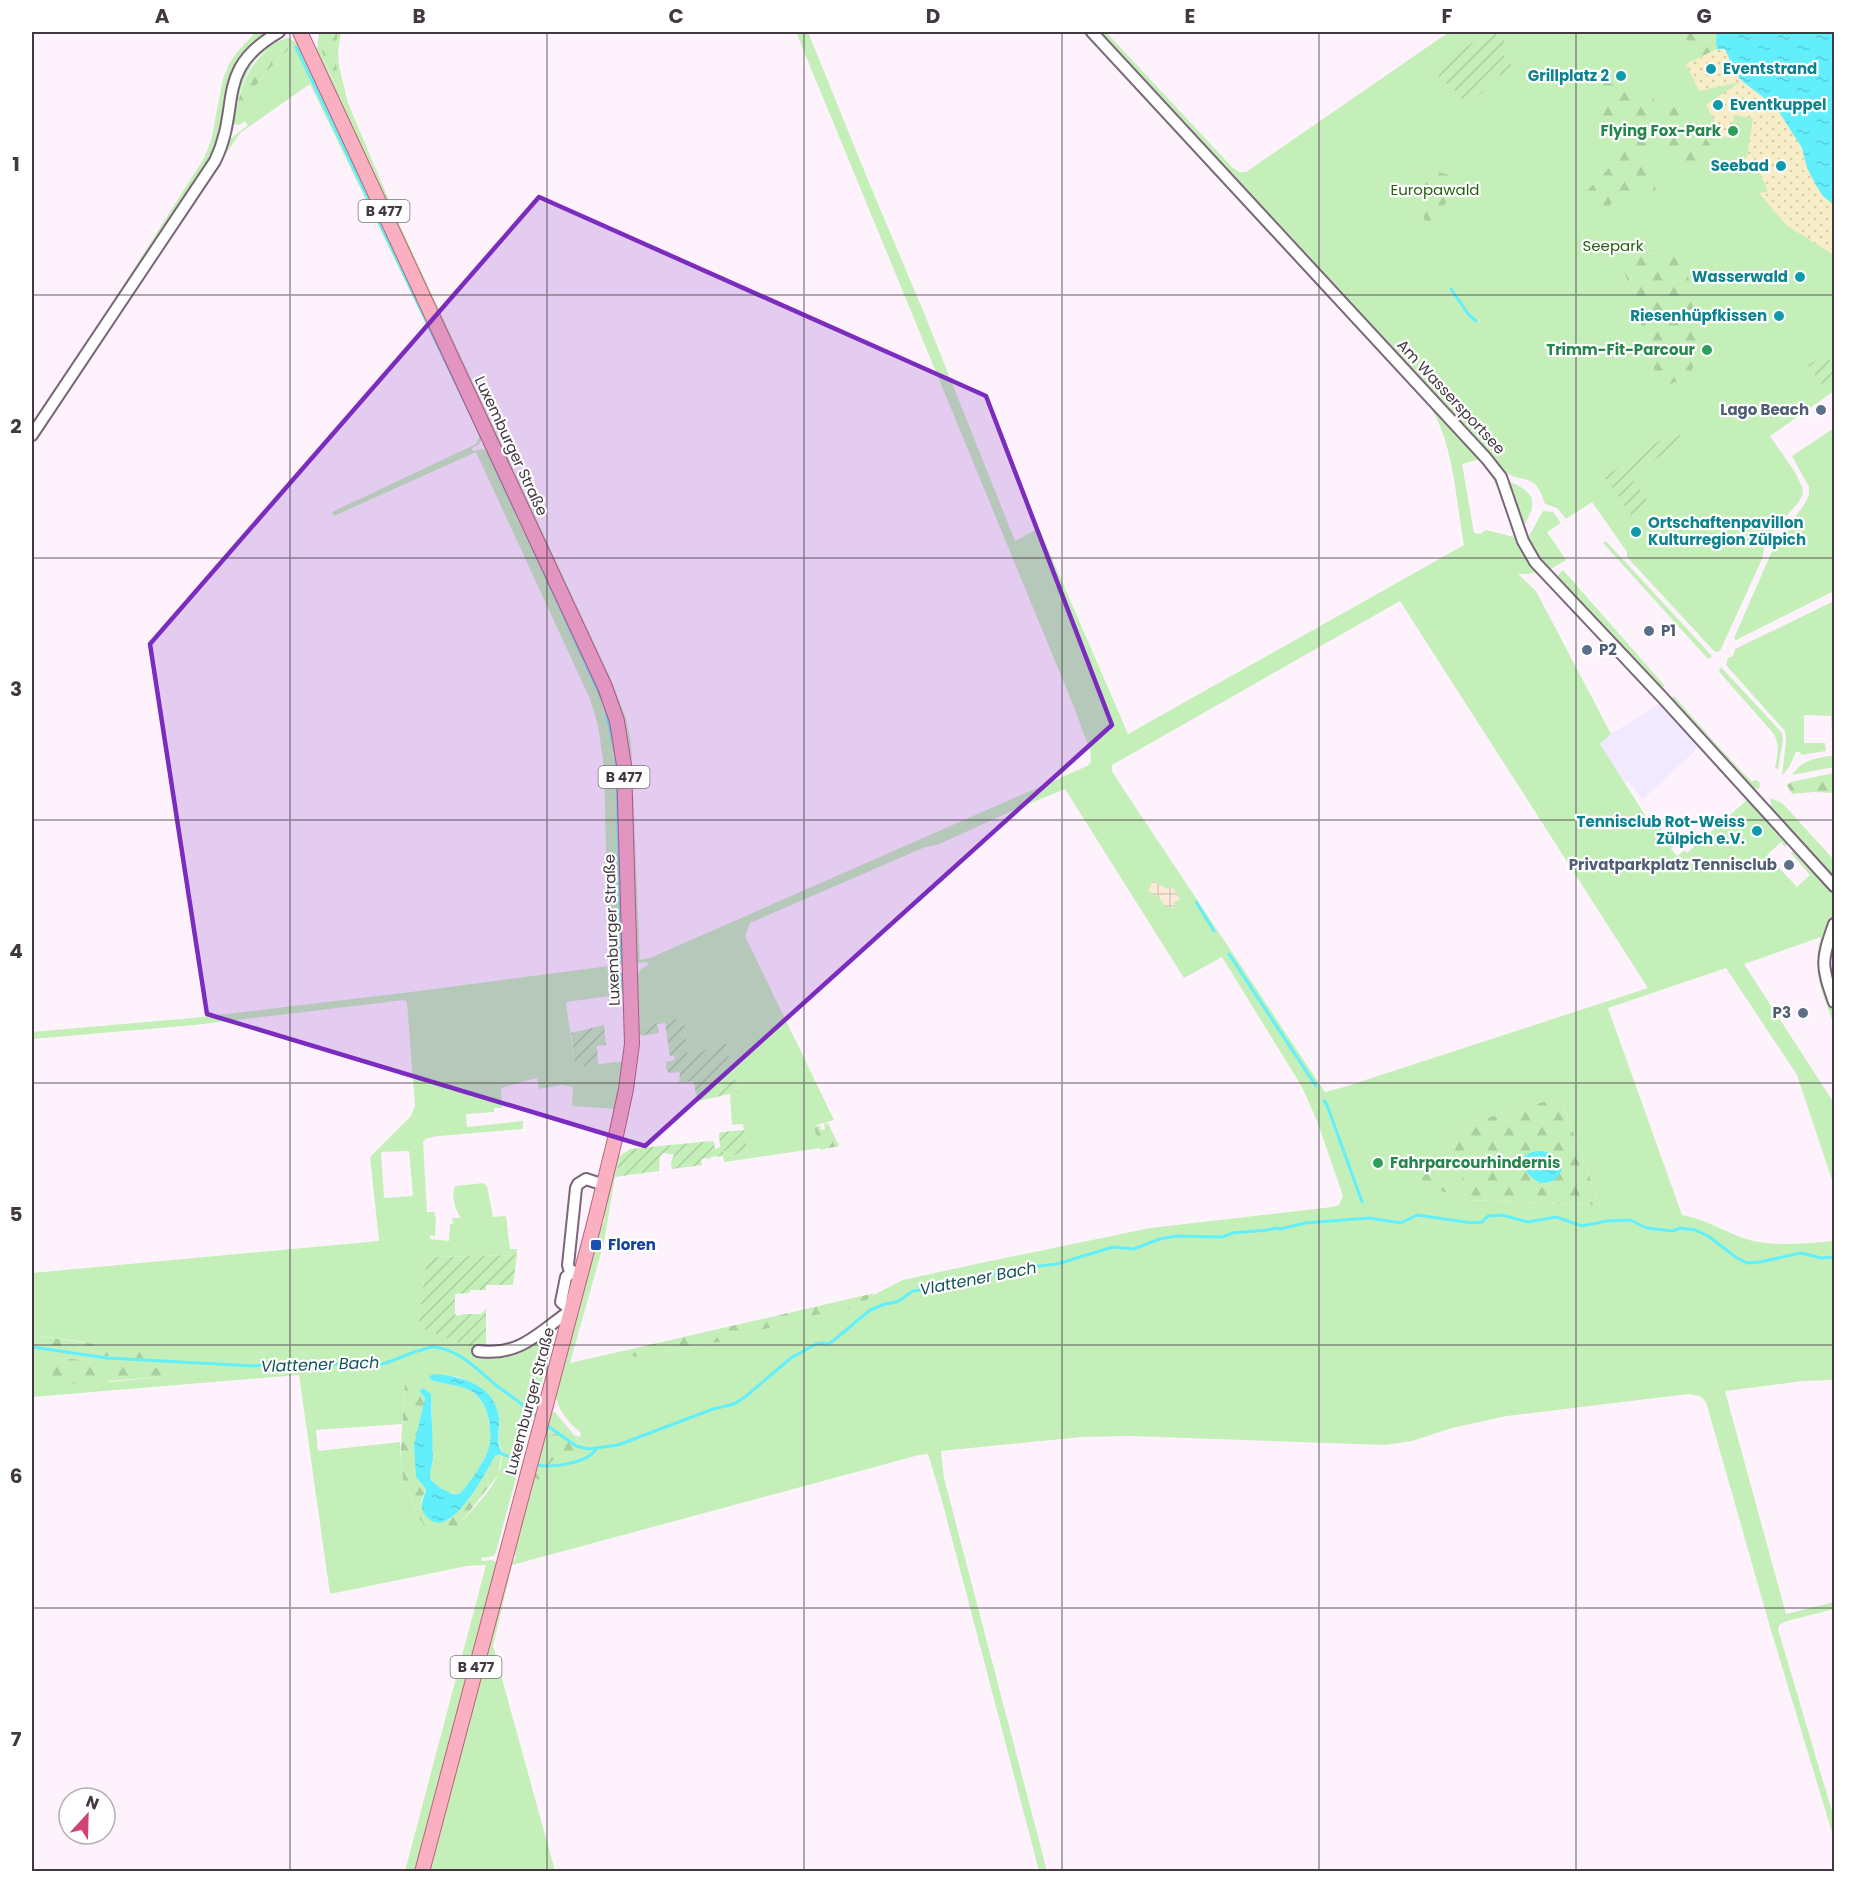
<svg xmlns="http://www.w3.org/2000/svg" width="1866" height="1903" font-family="Poppins,sans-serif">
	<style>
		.commercial { fill: #f0e9ff }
		.industrial { fill: url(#industrial-grid) }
		.green { fill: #c5efb9; fill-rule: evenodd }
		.forest { fill: url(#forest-firs) }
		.sand { fill: url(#sand-dots) }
		.garden { fill: url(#garden-furrows) }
		.water { fill: url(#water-ripples) }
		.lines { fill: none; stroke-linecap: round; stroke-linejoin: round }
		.stream { stroke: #62effc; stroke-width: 3 }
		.minor-casing { stroke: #7b6579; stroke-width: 14 }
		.major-casing { stroke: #b8647a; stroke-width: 16 }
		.minor { stroke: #fff; stroke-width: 10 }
		.major { stroke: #fab0c1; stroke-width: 14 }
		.marked { fill: #7b2cbf; fill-opacity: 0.2; stroke: #7b2cbf; stroke-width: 4.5; stroke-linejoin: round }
		.grid { fill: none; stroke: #423841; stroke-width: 1.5; stroke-opacity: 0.55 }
		.culture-dot { fill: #0f9aa8; stroke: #fff; stroke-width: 2 }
		.leisure-dot { fill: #2e9e5b; stroke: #fff; stroke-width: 2 }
		.service-dot { fill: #5c6f8a; stroke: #fff; stroke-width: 2 }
		.transit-dot { fill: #1a4fb4; stroke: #fff; stroke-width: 2 }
		.labels { text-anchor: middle; stroke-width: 4.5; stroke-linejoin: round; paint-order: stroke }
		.shield { fill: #fff; stroke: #7b747a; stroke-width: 1.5 }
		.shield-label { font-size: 14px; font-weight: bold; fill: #423841 }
		.culture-label { font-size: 15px; font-weight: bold; fill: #0d838f; stroke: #fff; text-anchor: end }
		.leisure-label { font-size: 15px; font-weight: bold; fill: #27864d; stroke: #fff; text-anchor: end }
		.park-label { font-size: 15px; fill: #276015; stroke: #fff }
		.street-label { font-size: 15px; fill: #423841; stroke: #fff }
		.service-label { font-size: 15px; font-weight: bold; fill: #4e5e75; stroke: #fff; text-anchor: end }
		.transit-label { font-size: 15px; font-weight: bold; fill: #164399; stroke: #fff; text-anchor: start }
		.water-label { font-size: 16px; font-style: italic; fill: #155258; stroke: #fff }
		.neatline { fill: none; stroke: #423841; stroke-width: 2 }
		.grid-label { font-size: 20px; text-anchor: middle; font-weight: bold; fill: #423841 }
	</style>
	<defs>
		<pattern id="industrial-grid" width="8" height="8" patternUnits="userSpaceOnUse" patternTransform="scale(1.5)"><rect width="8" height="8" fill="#fde9d9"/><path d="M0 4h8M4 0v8" fill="none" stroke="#dac9bb"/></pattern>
		<pattern id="forest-firs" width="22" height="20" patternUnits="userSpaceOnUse" patternTransform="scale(1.5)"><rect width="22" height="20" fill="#c5efb9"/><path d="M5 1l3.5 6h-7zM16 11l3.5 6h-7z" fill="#aacea0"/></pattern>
		<pattern id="sand-dots" width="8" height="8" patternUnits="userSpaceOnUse" patternTransform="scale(1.5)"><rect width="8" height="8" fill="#f7eec8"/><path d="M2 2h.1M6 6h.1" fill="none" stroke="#d5cdad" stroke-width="1.8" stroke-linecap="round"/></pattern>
		<pattern id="garden-furrows" width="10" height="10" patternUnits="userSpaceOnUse" patternTransform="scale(1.5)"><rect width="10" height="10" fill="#c5efb9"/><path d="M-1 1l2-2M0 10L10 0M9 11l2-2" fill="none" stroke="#aacea0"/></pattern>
		<pattern id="water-ripples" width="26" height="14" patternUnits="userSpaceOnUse" patternTransform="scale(1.5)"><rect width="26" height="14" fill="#62effc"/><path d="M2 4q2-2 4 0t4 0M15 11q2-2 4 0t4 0" fill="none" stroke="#56ced9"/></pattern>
	</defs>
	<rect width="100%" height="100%" fill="#fef3fd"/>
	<path class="commercial" d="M1659,704L1696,745L1695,751L1643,799L1628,781L1625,783L1600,744L1611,734Z"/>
	<path class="industrial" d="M1161,863L1192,911L1157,935L1127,885Z"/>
	<g class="green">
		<path d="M256,32H265L241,55L230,77L219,138L210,161L32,429V425L104,316L204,158L211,141L223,79L229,64L237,52Z"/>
		<path d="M319,32H324C317,54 330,76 342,95L343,92C335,69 333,56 338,32H341L338,53L339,66L348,103L397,219L610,677L626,718L631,742L640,960L650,958L1087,766L1091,762L1090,750L1074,707L796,32H808L868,180L924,313L1015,541L1039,528L1128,734L1464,545C1456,501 1454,446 1431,408L1082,32H1087L1484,460L1496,478L1518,540L1535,572L1528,574H1518L1536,591L1611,734L1600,744L1650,823L1654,821L1664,832L1660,839L1663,843L1668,834L1676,842L1671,849L1677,856L1685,850L1687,853L1748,799L1789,843L1785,847L1781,842L1767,855L1797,887L1810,875L1791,853L1796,849L1834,891C1834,897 1835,904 1834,910C1832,927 1821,942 1820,960C1820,982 1834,1000 1834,1024C1822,994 1811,969 1821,937L1744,964L1834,1103V1186L1797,1075L1726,968L1608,1008L1682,1215C1706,1219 1726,1233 1749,1240C1776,1247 1807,1243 1834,1241V1380L1803,1381L1725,1391L1786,1614L1834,1602V1609L1787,1621L1780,1624L1778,1629L1834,1818V1839L1770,1627L1706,1402L1700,1396L1688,1394L1507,1416L1452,1428L1412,1441L1385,1445L1130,1436L1082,1437L941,1451L944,1478L1047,1871H1039L941,1497L928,1454L919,1455L512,1565L493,1646L555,1871H426L507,1568L512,1563L516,1557L511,1554V1551L542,1435H544L551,1413L549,1412H555L574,1435L580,1437L581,1433C566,1420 555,1407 555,1387L592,1247L594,1248L605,1218L603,1216L607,1190L610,1189V1186L608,1183L614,1162L617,1161L619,1155H621L615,1177L604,1242L570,1363L627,1350L629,1355L636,1357L724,1341L810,1316L822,1314L828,1318L903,1280L976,1264L1150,1228L1332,1207L1339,1205L1343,1196L1317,1121L1302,1087L1222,957L1184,978L1065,789L1014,810L937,845L925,847L750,923L745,936L834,1120L814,1126L820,1148L724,1162L722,1151H725L726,1156L748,1153L743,1124L732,1125L730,1094L739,1092L725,1041L716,1043L717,1048L687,1053L684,1017L639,1027L638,982L636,976L641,969L648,965L647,962L639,963L634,960L635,941L628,768L627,747L618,707L326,73L317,51ZM1480,459L1498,488L1514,537L1486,530L1480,534L1474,533L1462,464ZM1400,601L1648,988L1344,1087L1325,1092L1124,790L1112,771V765ZM1153,881L1167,889L1172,887L1180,899L1173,903L1175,907L1171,909L1169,906L1166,907L1159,897L1148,891ZM1560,1097L1600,1205L1466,1200L1425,1185L1420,1177L1424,1168L1431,1167L1443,1178L1459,1187L1464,1184L1453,1143L1454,1134L1461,1125ZM560,1427C566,1428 579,1441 585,1446V1451L579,1458C574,1457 568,1455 564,1456C551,1456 545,1471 539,1480L534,1479L544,1436L555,1434Z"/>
		<path d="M1098,32H1106L1232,167L1239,172H1246L1449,32H1717L1716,41L1736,74L1742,81L1776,107L1798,141L1807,168L1816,185L1834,205V391L1770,436L1795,472L1802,487L1803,494L1799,502L1766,539L1762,559L1721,649L1718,652L1714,651L1627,557V552L1592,502L1566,519L1557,508L1545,504C1535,470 1525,486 1504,471L1389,344L1238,191Z"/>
		<path d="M288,38L296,42L301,47L483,437L479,444L472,448L473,451L483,449L488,450L606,701L619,756L624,965L620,967V971L625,974L626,994L566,1002L575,1067L625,1061L617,1109L572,1106L573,1087L562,1085L539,1089L537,1078L501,1088L502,1108H494V1112L466,1114L467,1127L523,1121V1129L439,1136L427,1138L423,1142L427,1212H434L436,1218L435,1236L430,1235V1239L449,1241L450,1224H453L452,1218H461C455,1210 451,1196 455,1186L484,1183L487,1186L493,1217L506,1216L510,1249H517V1255L427,1257L418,1327L474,1346V1352L496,1355L559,1319L496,1552L494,1556L481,1558L482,1561L491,1560L499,1563L418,1871H405L486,1565L467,1566L330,1594L299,1375L32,1397V1346L73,1352L76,1347L81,1348L84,1342L32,1335V1273L379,1241L370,1157L411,1116L415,1106L407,1002L404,1000L195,1025L32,1039V1032L192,1018L411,992L609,966L604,767L598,725L590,699L476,452L334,516L332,512L476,444L479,438L478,432L310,84L240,133L32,445V441L169,236L229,140L248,125L245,121L239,125L233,124L232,121C238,80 243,50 288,38ZM287,46L288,50L266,72L257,84L244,118L235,114C240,93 246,60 268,50C274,48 281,47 287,46ZM409,1151L413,1196L384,1198L381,1152ZM53,1357L118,1365L163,1375L160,1377L110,1382ZM455,1376C476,1383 497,1395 499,1419C500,1427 498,1434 499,1442C499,1445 501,1448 502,1451C503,1457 501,1468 498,1474C492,1491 470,1511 458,1526L416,1513L410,1495L404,1484L400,1461V1442L318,1451L316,1430L402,1424L405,1381C412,1380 416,1382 421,1386C437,1398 431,1420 431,1438C432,1446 434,1454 433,1461C432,1467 428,1473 431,1479C436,1488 450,1494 459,1494C468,1486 487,1458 489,1447C493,1429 487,1401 471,1391C459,1384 444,1385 431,1380Z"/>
		<path d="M1834,428V591L1736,640L1734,638L1776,542L1804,505L1809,495V487L1792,456Z"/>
		<path d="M1510,482C1536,492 1538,504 1523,526L1508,483Z"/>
		<path d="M1543,511L1553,512L1561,523L1547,532L1566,560L1549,570C1541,561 1530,550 1529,536Z"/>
		<path d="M1606,541L1712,656L1708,659L1603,543Z"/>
		<path d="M1563,570L1665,686L1660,689L1556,577Z"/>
		<path d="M1834,601V745L1832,737L1831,716L1804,715V743H1825L1826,751L1801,755L1800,752H1796L1789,767L1782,776L1786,741L1785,731L1726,665L1728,658L1733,656L1735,649Z"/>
		<path d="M1721,667L1782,733L1783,740L1778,769L1775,768C1777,756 1780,745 1774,734L1721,674L1719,671Z"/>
		<path d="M1674,696C1699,725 1724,753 1751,781L1757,780L1760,783L1759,789L1752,788L1670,700Z"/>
		<path d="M1828,756H1834V767L1792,775C1803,760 1810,760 1828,756Z"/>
		<path d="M1770,798L1780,802L1785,806L1834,860V880L1772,812Z"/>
	</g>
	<g class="forest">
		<path d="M324,32H338C334,54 335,71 343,92L342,96C332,75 316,55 324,32Z"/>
		<path d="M1686,32H1717L1716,41L1717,49L1686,64C1684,53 1688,43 1686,32Z"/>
		<path d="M282,43L287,46L288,50L266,72L257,84L244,118L239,119L236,118L235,114C242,90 243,74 261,56C267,50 274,45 282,43Z"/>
		<path d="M1600,77H1605L1609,83L1615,85L1618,80L1626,78L1637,89L1654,96C1655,109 1648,120 1648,133C1648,153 1652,172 1656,191L1650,194L1645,192C1635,200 1625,196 1613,200C1609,209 1604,211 1594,209L1585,193L1615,162V138L1603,124L1595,85Z"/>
		<path d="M1674,99L1680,102L1698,120L1702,132L1717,156L1715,162L1676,163L1673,159H1666C1660,139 1666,121 1670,102Z"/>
		<path d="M1424,170L1435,171L1449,175L1456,191L1427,225C1420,209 1413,191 1416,173Z"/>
		<path d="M1650,249L1680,258L1683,262L1691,286L1690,294L1697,310L1691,311L1697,329L1698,336L1694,347L1696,356L1691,374L1678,381L1662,387L1658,384L1636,307L1621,261V258Z"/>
		<path d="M1834,773V793L1814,792L1792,794L1787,785L1791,782Z"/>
		<path d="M1560,1097L1600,1205L1466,1200L1425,1185L1419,1176L1423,1168L1431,1167L1443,1178L1459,1187L1464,1184L1453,1143L1454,1134L1461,1125Z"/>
		<path d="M828,1123L839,1146L820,1150L814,1126H820L821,1130L825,1129L824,1124Z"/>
		<path d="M875,1293L868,1299L828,1318L822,1314L810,1316L724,1341L636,1357L629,1355L627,1350Z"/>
		<path d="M32,1335L148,1352L150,1356L149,1359H144L83,1354L81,1348L77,1347L73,1352L32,1346Z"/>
		<path d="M53,1357L161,1368L163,1370V1375L160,1377L54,1385L47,1384C42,1375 40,1366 46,1358Z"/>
		<path d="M405,1380C412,1380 418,1382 423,1388L419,1391L425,1398L415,1445L416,1477L426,1489L421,1501L424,1513L449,1520C469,1503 482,1479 495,1456L502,1454L498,1475L458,1526L448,1532H436L426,1528L416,1513L410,1495L404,1484L400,1461Z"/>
		<path d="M560,1427C566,1428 580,1441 585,1447V1451L579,1458C574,1457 568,1455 564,1456C551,1456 545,1472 539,1480L534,1478L544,1436L555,1434Z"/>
	</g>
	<path class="sand" d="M1725,48L1736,74L1742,81L1776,107L1802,148L1807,168L1816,185L1827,200L1834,205V255L1786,225L1759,193L1767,192V188L1754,163L1744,161L1747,156L1753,118L1734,115L1730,138L1723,136L1706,105L1740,82L1699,91L1686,64L1717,49Z"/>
	<g class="garden">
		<path d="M1489,32H1508L1500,51L1512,66L1500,76L1498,71L1479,87L1483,92L1468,105L1452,88L1431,70Z"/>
		<path d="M1826,354L1834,367V381L1824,388L1808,365Z"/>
		<path d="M1676,430L1683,441L1612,488L1604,477Z"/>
		<path d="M1634,481L1650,505L1632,517L1616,493Z"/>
		<path d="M684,1017L687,1053L717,1048L716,1043L725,1041L739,1092L698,1101L693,1081L679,1083L680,1072L669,1073L666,1069V1062L675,1060L674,1056H670L665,1023L657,1024L659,1033L638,1036L639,1027Z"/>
		<path d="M604,1025L606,1045L597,1046L598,1065L575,1067L571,1033Z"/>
		<path d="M744,1130L748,1153L726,1156L725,1151H723V1156L710,1157V1159H708L707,1158L701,1159L702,1165L672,1169L671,1162L674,1155L663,1153L660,1157L659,1171L615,1177L621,1155L630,1149L711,1141L714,1142L715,1149L720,1147L719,1134L721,1132Z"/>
		<path d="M517,1255L513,1285H486V1290H470L469,1293L455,1294V1314L458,1316L463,1314H481L486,1309V1349L464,1345L418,1327L427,1257Z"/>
	</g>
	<g class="water">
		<path d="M1717,32H1834V205L1822,195L1816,185L1807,168L1802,148L1776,107L1742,81L1736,74L1725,49H1717L1716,41Z"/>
		<path d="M1537,1151C1551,1151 1557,1157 1562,1169C1558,1180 1551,1183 1540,1183C1525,1174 1510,1156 1537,1151Z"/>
		<path d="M434,1374C462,1376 494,1385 499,1417C500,1426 497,1437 499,1446C500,1449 502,1451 502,1454L495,1456C486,1472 452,1539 429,1519C417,1508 423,1501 426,1489L416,1477L414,1445L425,1398L419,1391L423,1388L431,1394L433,1460L430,1473L431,1480L440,1488L453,1494H459C468,1486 487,1458 489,1447C493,1429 488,1401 471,1391C458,1384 444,1385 431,1380L429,1376Z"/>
	</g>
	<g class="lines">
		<g class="stream">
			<path d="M296,47L480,434"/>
			<path d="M1451,289L1469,315L1476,321"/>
			<path d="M489,454L516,512"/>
			<path d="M527,535L605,706L616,756L617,783L622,963"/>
			<path d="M1196,902L1214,931"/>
			<path d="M1229,954L1316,1086"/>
			<path d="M622,974L624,992"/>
			<path d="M1324,1101L1327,1105L1362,1202"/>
			<path d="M32,1347L107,1358L255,1366L273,1363L376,1365L386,1363L417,1351C423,1351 428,1346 434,1347C462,1350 480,1373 501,1389C514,1398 526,1407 538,1418"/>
			<path d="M545,1424L576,1446L589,1449L618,1445L713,1409L734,1404L745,1397L791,1358L816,1344L822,1343L828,1344L833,1341L870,1310L885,1304L897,1302L913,1291L928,1289L935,1285H960L988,1274H1006L1021,1268L1057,1264L1113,1247L1133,1249L1160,1239L1176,1236L1222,1237L1233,1233L1268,1230L1275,1228L1280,1229L1305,1223L1369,1218L1401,1223L1417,1215L1472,1223L1482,1222L1488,1216L1502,1215L1528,1222L1556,1217L1582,1226L1607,1221L1630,1220L1647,1228L1673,1231L1680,1228L1695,1230L1708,1236L1737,1258L1747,1263L1760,1262L1801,1253L1821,1258L1834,1257"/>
			<path d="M502,1454L516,1459"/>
			<path d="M537,1465C553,1468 588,1463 596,1449"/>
		</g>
		<defs>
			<g id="minor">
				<path d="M1092,32L1486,458L1501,477L1523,541L1535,562L1662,697L1834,886"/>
				<path d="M32,435L215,161C242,105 213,70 279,32"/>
				<path d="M1834,924C1821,961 1821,965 1834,1002"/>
				<path d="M576,1273L569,1269L568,1265L576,1188L578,1184L586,1179L604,1185"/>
				<path d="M478,1351C520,1357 539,1332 571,1310L561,1302L566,1277L571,1273H580"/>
			</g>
			<path id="major" d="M300,32L605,687L617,721L624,765L632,1044L626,1089L617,1131L593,1228L422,1872"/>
		</defs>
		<use href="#minor" class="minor-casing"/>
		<use href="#major" class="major-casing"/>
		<use href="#minor" class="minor"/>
		<use href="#major" class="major"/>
	</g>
	<path class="marked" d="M539,197L986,396L1112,725L645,1146L207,1014L150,644Z"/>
	<path class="grid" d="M290,32V1872M547,32V1872M804,32V1872M1062,32V1872M1319,32V1872M1576,32V1872M32,295H1834M32,558H1834M32,820H1834M32,1083H1834M32,1345H1834M32,1608H1834"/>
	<g class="culture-dot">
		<circle cx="1711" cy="69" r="6"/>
		<circle cx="1621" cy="76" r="6"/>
		<circle cx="1718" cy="105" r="6"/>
		<circle cx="1781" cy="166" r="6"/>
		<circle cx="1800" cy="277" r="6"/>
		<circle cx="1779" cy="316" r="6"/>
		<circle cx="1636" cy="532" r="6"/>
		<circle cx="1757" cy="831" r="6"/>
	</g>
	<g class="leisure-dot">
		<circle cx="1733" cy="131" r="6"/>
		<circle cx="1707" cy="350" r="6"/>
		<circle cx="1378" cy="1163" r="6"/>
	</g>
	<g class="service-dot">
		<circle cx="1821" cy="410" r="6"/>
		<circle cx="1649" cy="631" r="6"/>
		<circle cx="1587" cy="650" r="6"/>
		<circle cx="1789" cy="865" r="6"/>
		<circle cx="1803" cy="1013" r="6"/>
	</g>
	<rect class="transit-dot" x="590" y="1239" width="12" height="12" rx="3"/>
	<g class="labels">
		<g class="shield">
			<rect x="358.5" y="200" width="51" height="22" rx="4.5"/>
			<rect x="598.5" y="766" width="51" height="22" rx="4.5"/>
			<rect x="450.5" y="1656" width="51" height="22" rx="4.5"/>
		</g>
		<g class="shield-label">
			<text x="384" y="216">B 477</text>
			<text x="624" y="782">B 477</text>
			<text x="476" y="1672">B 477</text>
		</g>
		<g class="culture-label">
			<text x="1723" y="74" text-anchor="start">Eventstrand</text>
			<text x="1609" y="81">Grillplatz 2</text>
			<text x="1730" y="110" text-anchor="start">Eventkuppel</text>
			<text x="1769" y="171">Seebad</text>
			<text x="1788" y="282">Wasserwald</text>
			<text x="1767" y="321">Riesenhüpfkissen</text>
			<text x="1648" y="528" text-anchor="start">Ortschaftenpavillon<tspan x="1648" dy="17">Kulturregion Zülpich</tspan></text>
			<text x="1745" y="827">Tennisclub Rot-Weiss<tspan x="1745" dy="17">Zülpich e.V.</tspan></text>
		</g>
		<g class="leisure-label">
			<text x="1721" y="136">Flying Fox-Park</text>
			<text x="1695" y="355">Trimm-Fit-Parcour</text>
			<text x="1390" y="1168" text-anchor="start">Fahrparcourhindernis</text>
		</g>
		<g class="park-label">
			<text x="1435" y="195">Europawald</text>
			<text x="1613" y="251">Seepark</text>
		</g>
		<g class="street-label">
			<text transform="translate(1451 397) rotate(47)" y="5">Am Wassersportsee</text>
			<text transform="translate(511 446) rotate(65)" y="5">Luxemburger Straße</text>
			<text transform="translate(612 930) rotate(-92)" y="5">Luxemburger Straße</text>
			<text transform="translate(530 1401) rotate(-75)" y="5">Luxemburger Straße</text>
		</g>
		<g class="service-label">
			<text x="1809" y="415">Lago Beach</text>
			<text x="1661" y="636" text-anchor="start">P1</text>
			<text x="1599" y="655" text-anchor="start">P2</text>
			<text x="1777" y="870">Privatparkplatz Tennisclub</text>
			<text x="1791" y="1018">P3</text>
		</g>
		<g class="transit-label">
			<text x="608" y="1250">Floren</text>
		</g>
		<g class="water-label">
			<text transform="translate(978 1278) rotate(-11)" y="6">Vlattener Bach</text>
			<text transform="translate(320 1364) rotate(-2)" y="6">Vlattener Bach</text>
		</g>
	</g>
	<rect width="1866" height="1903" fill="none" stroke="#ffffff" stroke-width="66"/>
	<g transform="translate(87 1816) rotate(22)"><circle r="28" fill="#ffffff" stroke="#b3afb3" stroke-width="1.5"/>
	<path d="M0-4.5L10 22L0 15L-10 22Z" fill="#d04372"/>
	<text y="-9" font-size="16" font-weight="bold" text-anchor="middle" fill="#423841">N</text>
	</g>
	<rect x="33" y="33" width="1800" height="1837" class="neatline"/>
	<g class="grid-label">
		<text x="162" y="23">A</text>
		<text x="419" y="23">B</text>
		<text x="676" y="23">C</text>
		<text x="933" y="23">D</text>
		<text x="1190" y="23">E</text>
		<text x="1447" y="23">F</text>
		<text x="1704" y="23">G</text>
		<text x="16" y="171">1</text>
		<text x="16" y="433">2</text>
		<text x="16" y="696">3</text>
		<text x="16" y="958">4</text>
		<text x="16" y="1221">5</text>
		<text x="16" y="1483">6</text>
		<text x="16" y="1746">7</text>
	</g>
</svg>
